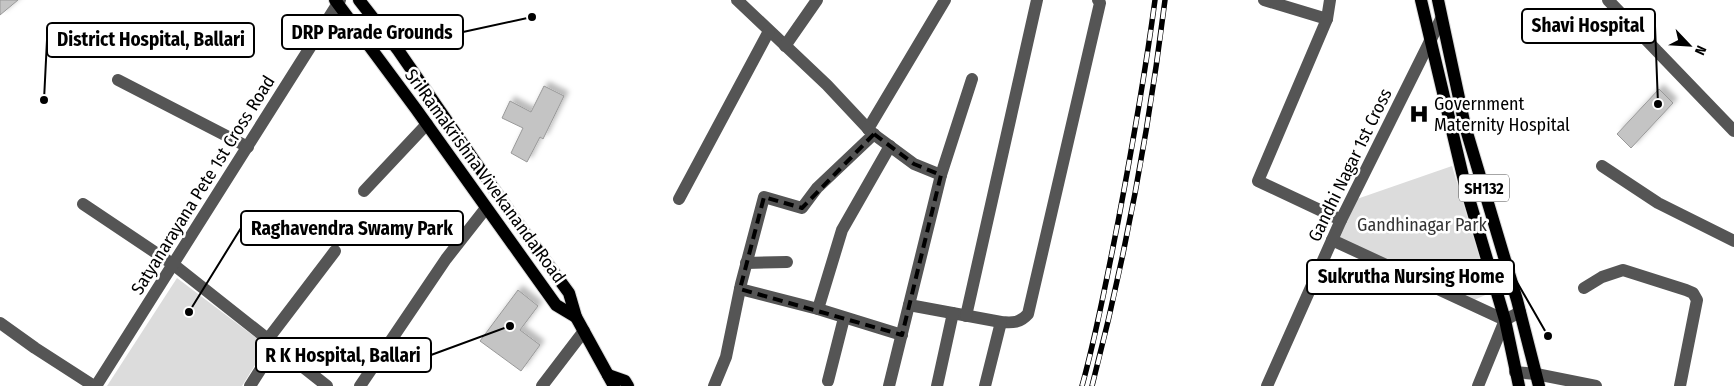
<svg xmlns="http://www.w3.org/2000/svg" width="1734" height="386" font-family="'Fira Sans Condensed',sans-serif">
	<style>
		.green { fill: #dcdcdc }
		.building { fill: #c4c4c4; stroke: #999; filter: url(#shadow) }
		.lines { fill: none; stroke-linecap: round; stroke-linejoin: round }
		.major-casing { stroke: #dbdbdb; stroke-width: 14 }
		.minor { stroke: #555; stroke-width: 12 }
		.major { stroke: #000; stroke-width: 12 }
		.rail-casing { stroke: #000; stroke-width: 5.5 }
		.rail { stroke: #fff; stroke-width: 4; stroke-dasharray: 11; stroke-linecap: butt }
		.marked { fill: none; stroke: #000; stroke-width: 4; stroke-dasharray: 10 6; stroke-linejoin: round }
		.labels { text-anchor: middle; stroke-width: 5; stroke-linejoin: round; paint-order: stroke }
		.shield { fill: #fff; stroke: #4c4c4c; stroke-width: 1 }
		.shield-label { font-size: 16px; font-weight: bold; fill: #000 }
		.poi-label { font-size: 18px; fill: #000; stroke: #fff; text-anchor: start }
		.street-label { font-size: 18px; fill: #000; stroke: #fff }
		.park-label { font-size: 18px; fill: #333; stroke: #fff }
		.leader { fill: none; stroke: #000; stroke-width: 2 }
		.callout-dot { fill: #000; stroke: #fff; stroke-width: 2 }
		.callout { fill: #fff; stroke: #000; stroke-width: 2 }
		.callout-label { font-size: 19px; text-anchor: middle; font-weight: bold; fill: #000 }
	</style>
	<defs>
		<filter id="shadow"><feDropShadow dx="4.5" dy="-4.5" stdDeviation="2.5" flood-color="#0004"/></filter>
	</defs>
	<rect width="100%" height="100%" fill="#fff"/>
	<g class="green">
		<path d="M1452,166L1490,293L1474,300L1335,238L1354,200Z"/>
		<path d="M177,278L267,346L242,386H107Z"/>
	</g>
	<g class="building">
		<path d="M0,0H18L0,15Z"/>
		<path d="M544,86L564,96L543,139L540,137L527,162L511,153L523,128L502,118L510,101L531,112Z"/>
		<path d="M1659,89L1673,103L1631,148L1617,134Z"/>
		<path d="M518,290L538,306L520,330L540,345L521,371L480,341Z"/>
	</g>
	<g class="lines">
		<defs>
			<g id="major">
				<path d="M335,0L416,109L556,305L576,317"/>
				<path d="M359,0L398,50L514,218L569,293L576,317L614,386"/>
				<path d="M1421,0L1465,185L1505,320L1519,386"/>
				<path d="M1438,0L1465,126L1517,300L1539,386"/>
				<path d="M608,375L625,381L628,386"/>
			</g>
		</defs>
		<use href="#major" class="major-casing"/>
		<g class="minor">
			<path d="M737,0L827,85L872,133L914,164L941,175"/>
			<path d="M1264,0L1327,19"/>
			<path d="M1330,0L1327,19L1258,181L1341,220"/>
			<path d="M1608,0L1734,131"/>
			<path d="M785,46L817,0"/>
			<path d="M118,80L248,147"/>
			<path d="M868,129L945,0"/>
			<path d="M1602,166L1658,203L1734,241"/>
			<path d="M364,191L427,124"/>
			<path d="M679,199L769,31"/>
			<path d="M83,204L174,265L327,386"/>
			<path d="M1332,240L1505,320"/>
			<path d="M746,263L787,262"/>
			<path d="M1584,288L1602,277L1623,270L1686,290L1693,293L1697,300L1680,386"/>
			<path d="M740,289L818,309L902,335"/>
			<path d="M909,305L1001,322C1013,323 1020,323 1028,314L1100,3L1098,0"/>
			<path d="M818,309L842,230L890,146"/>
			<path d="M966,316L1037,0"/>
			<path d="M0,323L35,348L94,386"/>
			<path d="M268,339L335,251"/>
			<path d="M1515,372L1536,374L1596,386"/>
			<path d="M828,381L844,318"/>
			<path d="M96,386L340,0"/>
			<path d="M250,386L276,345"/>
			<path d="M360,386L446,259L486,208"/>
			<path d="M542,386L584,331"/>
			<path d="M714,386L726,357L741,284L764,197L802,208L817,188L874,134"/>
			<path d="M889,386L941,175L972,79"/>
			<path d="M937,386L953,313"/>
			<path d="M985,386L1001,322"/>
			<path d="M1267,386L1341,220L1441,19"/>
			<path d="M1478,386L1505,320L1520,312"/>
		</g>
		<use href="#major" class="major"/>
		<defs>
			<g id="rail">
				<path d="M1082,386C1097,332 1107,277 1118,222C1132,148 1145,75 1155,0"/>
				<path d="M1092,386C1125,259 1149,130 1165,0"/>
			</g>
		</defs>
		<use href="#rail" class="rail-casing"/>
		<use href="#rail" class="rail"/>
	</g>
	<path class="marked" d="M874,134L914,164L941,175L902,335L740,289L764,197L802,208Z"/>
	<defs>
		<symbol id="hospital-bare" viewBox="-9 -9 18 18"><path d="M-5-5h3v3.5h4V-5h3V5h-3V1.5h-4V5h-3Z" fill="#000" stroke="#fff" stroke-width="2.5" paint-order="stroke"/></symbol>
	</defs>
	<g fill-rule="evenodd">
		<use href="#hospital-bare" x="1405" y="100" width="28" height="28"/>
	</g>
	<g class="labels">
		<rect class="shield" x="1459" y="174.5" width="50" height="27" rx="4"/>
		<g class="shield-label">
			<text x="1484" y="194">SH132</text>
		</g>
		<g class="poi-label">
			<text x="1434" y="110">Government<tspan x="1434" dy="21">Maternity Hospital</tspan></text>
		</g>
		<g class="street-label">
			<text transform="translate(1350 165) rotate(-64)" y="6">Gandhi Nagar 1st Cross</text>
			<text transform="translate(485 176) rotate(54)" y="6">Sri Ramakrishna Vivekananda Road</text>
			<text transform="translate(203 185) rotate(-58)" y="6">Satyanarayana Pete 1st Cross Road</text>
		</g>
		<g class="park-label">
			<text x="1422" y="231">Gandhinagar Park</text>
		</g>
	</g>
	<path class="leader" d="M1658 104L1655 26M532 17L463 32M44 100L47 40M189 312L241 228M1548 336L1514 277M510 326L431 355"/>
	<g class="callout-dot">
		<circle cx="1658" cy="104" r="5"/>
		<circle cx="532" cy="17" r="5"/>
		<circle cx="44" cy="100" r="5"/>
		<circle cx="189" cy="312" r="5"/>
		<circle cx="1548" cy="336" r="5"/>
		<circle cx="510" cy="326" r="5"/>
	</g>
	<g class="callout">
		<rect x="1522" y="9" width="133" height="34" rx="5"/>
		<rect x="282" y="15" width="181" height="34" rx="5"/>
		<rect x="47" y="23" width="207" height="34" rx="5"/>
		<rect x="241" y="211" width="222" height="34" rx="5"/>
		<rect x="1307" y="260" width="207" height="34" rx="5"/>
		<rect x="256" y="338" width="175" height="34" rx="5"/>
	</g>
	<g class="callout-label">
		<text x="1588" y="32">Shavi Hospital</text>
		<text x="372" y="39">DRP Parade Grounds</text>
		<text x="151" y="46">District Hospital, Ballari</text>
		<text x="352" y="235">Raghavendra Swamy Park</text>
		<text x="1411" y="283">Sukrutha Nursing Home</text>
		<text x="343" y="362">R K Hospital, Ballari</text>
	</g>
	<g transform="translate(1689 45) rotate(115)" stroke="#ffffff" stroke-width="4" paint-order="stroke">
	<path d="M0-4L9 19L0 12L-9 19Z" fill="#000000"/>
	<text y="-8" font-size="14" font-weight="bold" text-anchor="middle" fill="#000000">N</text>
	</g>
</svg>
